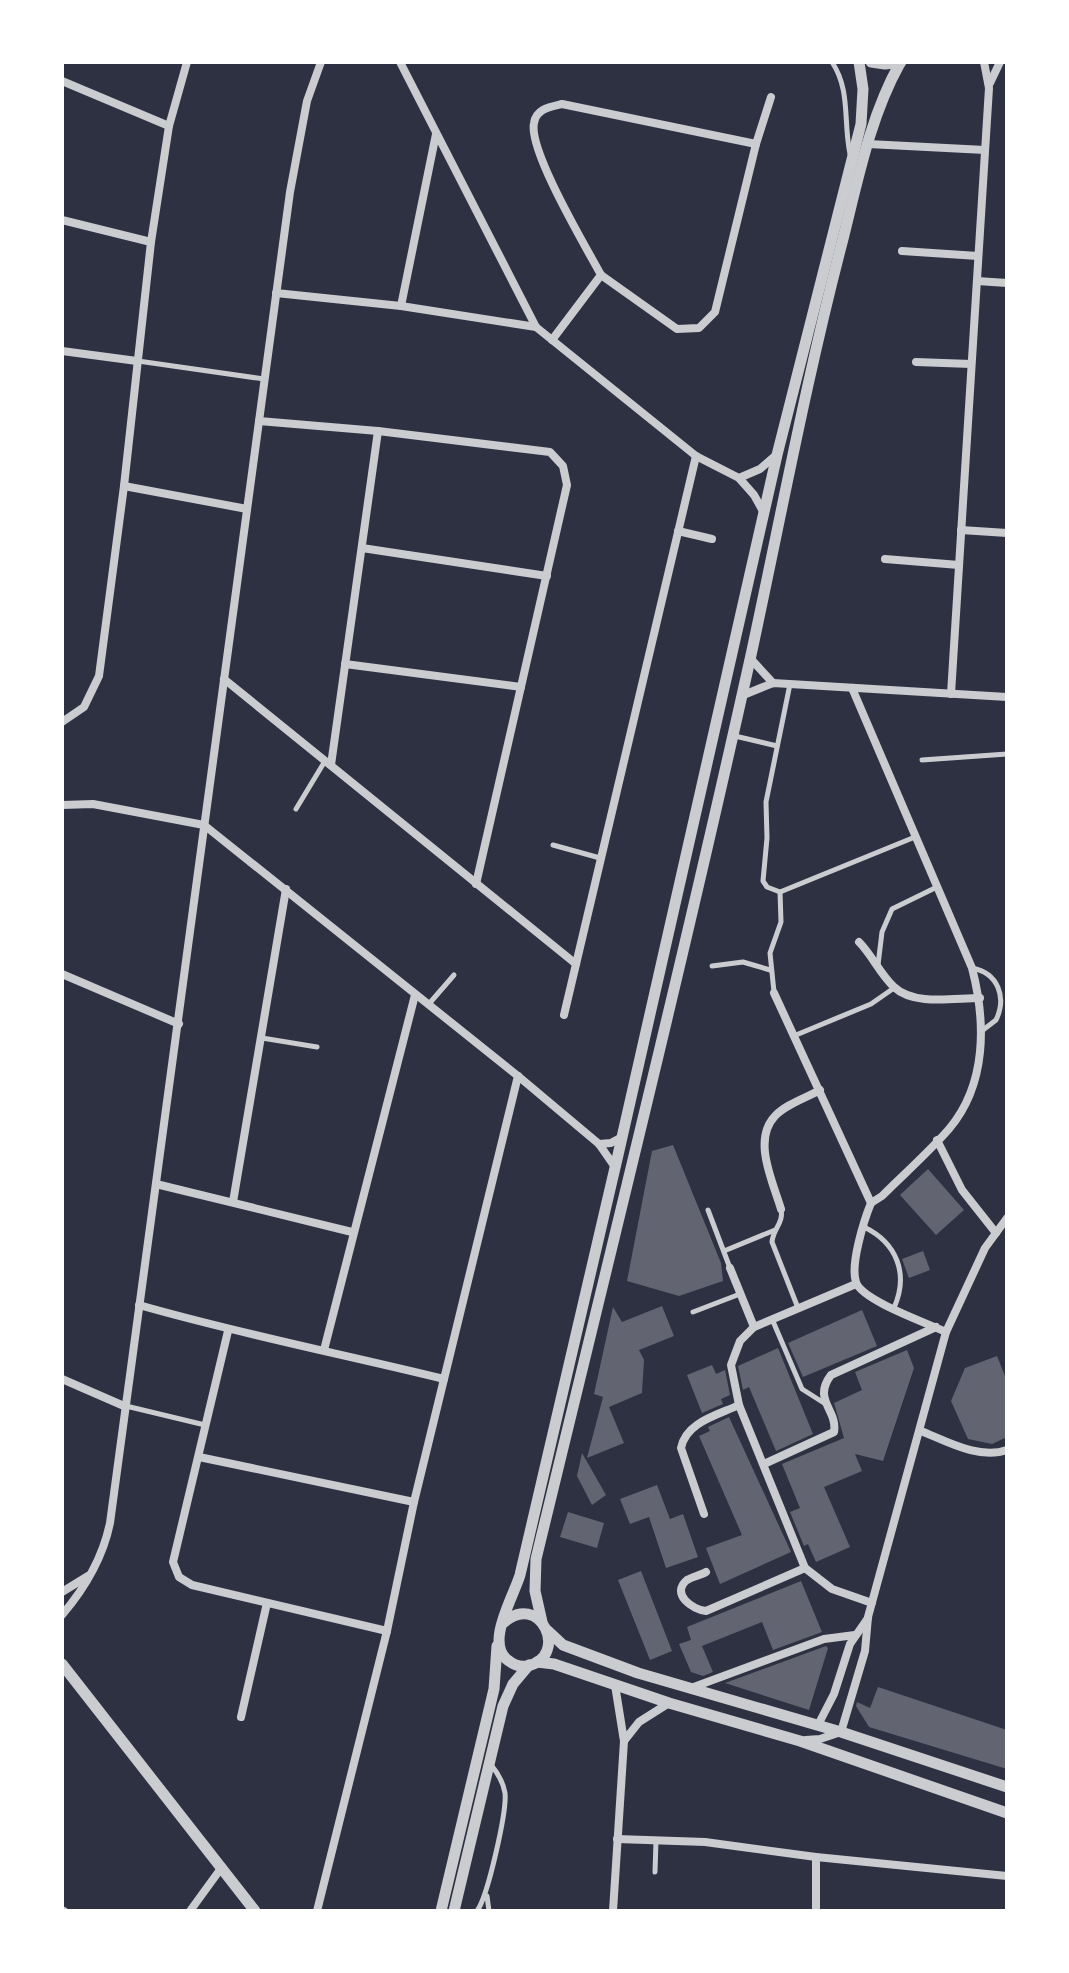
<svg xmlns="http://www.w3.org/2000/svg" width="1069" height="1973" font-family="'Nunito Sans',sans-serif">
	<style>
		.building { fill: #626471 }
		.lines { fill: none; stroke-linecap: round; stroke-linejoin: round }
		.service { stroke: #caccd0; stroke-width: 5 }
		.minor { stroke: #caccd0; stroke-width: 8 }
		.tertiary { stroke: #caccd0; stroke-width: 11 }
	</style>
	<rect width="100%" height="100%" fill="#2d3142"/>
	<g class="building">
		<path d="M673,1145L721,1263L723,1281L679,1296L627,1281L652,1151Z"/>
		<path d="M928,1169L964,1210L936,1235L900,1195Z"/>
		<path d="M923,1251L930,1270L909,1278L902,1259Z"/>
		<path d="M662,1306L674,1336L639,1350L644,1360L642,1393L609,1407L624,1443L587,1458L603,1397L594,1394L613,1307L622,1322Z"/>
		<path d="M862,1310L877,1346L803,1377L788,1343Z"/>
		<path d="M778,1348L813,1434L776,1451L749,1387L743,1390L738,1366Z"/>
		<path d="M907,1350L914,1368L883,1461L855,1454L862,1471L824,1487L850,1547L816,1562L808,1544L804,1546L790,1512L800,1508L782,1464L844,1438L834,1403L862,1390L855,1372Z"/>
		<path d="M997,1356L1007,1381V1437L992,1444L968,1439L951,1401L965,1368Z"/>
		<path d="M712,1365L716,1374L725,1370L730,1395L721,1399L723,1404L702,1413L687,1375Z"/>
		<path d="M729,1417L791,1552L720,1584L706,1548L742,1535L699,1436L710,1431L708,1427Z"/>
		<path d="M582,1453L606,1495L592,1505L577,1476Z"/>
		<path d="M657,1485L670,1519L683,1514L698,1557L666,1568L649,1517L630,1524L620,1499Z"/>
		<path d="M568,1512L604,1523L597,1548L560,1537Z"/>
		<path d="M641,1571L672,1651L650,1660L618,1580Z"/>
		<path d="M801,1581L822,1632L773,1650L762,1622L702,1646L713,1672L703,1676L691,1672L679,1644L691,1640L687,1627Z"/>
		<path d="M826,1646L828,1648L809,1710L725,1683Z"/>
		<path d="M878,1687L1007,1730V1769L869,1727L856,1706L857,1702L870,1708Z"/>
	</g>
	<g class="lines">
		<g class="service">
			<path d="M832,62C851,91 843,121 850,154"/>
			<path d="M138,361L264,379"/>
			<path d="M790,684L766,802L767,838L763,881L767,887L780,892L915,837"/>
			<path d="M735,736L777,746"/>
			<path d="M922,760L1007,754"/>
			<path d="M296,809L325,761"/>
			<path d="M553,845L600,858"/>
			<path d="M878,965L882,932L892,909L937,887"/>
			<path d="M712,966L743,962L770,970"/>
			<path d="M972,968C998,973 1007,997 996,1020L983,1030"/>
			<path d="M774,992L770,953L781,922L780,892"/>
			<path d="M428,1005L454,975"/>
			<path d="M796,1035L871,1004L894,988"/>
			<path d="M262,1038L317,1047"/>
			<path d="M781,1209C784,1223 773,1229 772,1242L798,1308"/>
			<path d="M708,1210L730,1268"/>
			<path d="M864,1227C897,1243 909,1274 894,1308"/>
			<path d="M724,1251L775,1230"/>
			<path d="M693,1312L740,1294"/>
			<path d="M772,1319L802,1389L824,1403"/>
			<path d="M126,1406L205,1425"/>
			<path d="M655,1872L656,1841"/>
			<path d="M487,1896L489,1911"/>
			<path d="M477,1911C488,1896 507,1811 505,1793C503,1782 498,1773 491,1765"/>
		</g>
		<g class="minor">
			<path d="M400,62L536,327L696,456L739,478L754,495L764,513"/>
			<path d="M62,81L169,126"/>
			<path d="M990,83L1000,62"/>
			<path d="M868,144L985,150"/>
			<path d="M62,220L151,242"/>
			<path d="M902,251L978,256"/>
			<path d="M601,275L677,329L699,328L715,312L756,144L771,97"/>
			<path d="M977,281L1007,283"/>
			<path d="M276,293L401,306L536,327"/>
			<path d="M401,306L436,134"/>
			<path d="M552,340L601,275C586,247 528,150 534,123C536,109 549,107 562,104L756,144"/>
			<path d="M62,351L137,361"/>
			<path d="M916,362L971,364"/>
			<path d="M259,421L378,431L550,452L563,466L567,485L476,884"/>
			<path d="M739,478L760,469L775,456"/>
			<path d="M124,486L247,509"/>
			<path d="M961,530L1007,533"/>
			<path d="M678,531L712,539"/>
			<path d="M362,548L547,576"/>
			<path d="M885,559L959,565"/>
			<path d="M750,658L773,683"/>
			<path d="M345,664L521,687"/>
			<path d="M224,679L576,964"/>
			<path d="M852,688L972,968C986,1022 987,1084 949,1129C929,1152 904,1174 882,1196L871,1203C864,1220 850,1265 856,1282C861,1300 927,1323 946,1332"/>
			<path d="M951,694L989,88L984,62"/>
			<path d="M741,696L773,683L1007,697"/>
			<path d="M62,722L84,707L99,676L124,486L151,242L169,126L187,62"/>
			<path d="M331,765L378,431"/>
			<path d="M62,805L93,804L204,825L518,1076L599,1144L615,1167"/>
			<path d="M859,942C872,955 880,974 894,987C914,1006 954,998 980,998"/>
			<path d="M62,974L179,1024"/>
			<path d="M774,993L871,1203"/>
			<path d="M564,1015L696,456"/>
			<path d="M937,1140L962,1190L996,1233"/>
			<path d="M599,1144L611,1143L622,1137"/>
			<path d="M156,1184L352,1232"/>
			<path d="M233,1202L286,889"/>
			<path d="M781,1209C773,1182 752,1140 775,1116C786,1104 806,1098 820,1090"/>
			<path d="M730,1268L754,1327"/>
			<path d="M856,1284L754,1327L740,1341L731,1365L739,1405L805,1568L832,1589L872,1603"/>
			<path d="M139,1305C240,1334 342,1354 444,1379"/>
			<path d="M228,1331L173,1562L179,1577L192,1585L387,1631"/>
			<path d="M324,1350L415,995"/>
			<path d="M62,1379L124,1406"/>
			<path d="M921,1431C946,1441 979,1460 1007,1450"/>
			<path d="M199,1457L414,1502"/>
			<path d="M764,1464L834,1432C838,1410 812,1400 831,1375L936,1327"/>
			<path d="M704,1514L681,1448C686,1422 718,1415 739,1405"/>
			<path d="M706,1572C701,1575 692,1577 687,1580C670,1594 693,1610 706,1611L805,1568"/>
			<path d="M62,1592L88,1576"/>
			<path d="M62,1615C85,1588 103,1557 110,1523L290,192L307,101L321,62"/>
			<path d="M615,1685L624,1741L639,1722L669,1703"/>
			<path d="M691,1688L824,1639L855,1635"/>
			<path d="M241,1717L267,1603"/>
			<path d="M818,1725L834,1694L850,1644L868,1618"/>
			<path d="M806,1740L820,1739L841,1732L865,1651L868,1617L946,1332L985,1248L1007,1218"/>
			<path d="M617,1839L705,1842L816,1857L1007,1876"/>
			<path d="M62,1910L64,1911"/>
			<path d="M190,1911L222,1867"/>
			<path d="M317,1911L387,1631L414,1502L518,1076"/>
			<path d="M613,1911L624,1741"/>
			<path d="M816,1911V1857"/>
		</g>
		<g class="tertiary">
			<path d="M871,62L885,64L901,62"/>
			<path d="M542,1622L535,1591L536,1559C609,1258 684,957 751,655C781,516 807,376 843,239C858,179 870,117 900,63"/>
			<path d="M502,1624C540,1588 571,1657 527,1666C520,1667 514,1665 509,1661C484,1645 513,1598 520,1575L618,1155L777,455L861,124L863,89L859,62"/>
			<path d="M548,1631L563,1645L638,1673L841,1732L1007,1787"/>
			<path d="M537,1662L554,1664L669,1703L800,1741L1007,1813"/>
			<path d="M62,1664L255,1911"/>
			<path d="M441,1911L494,1689L497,1646"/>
			<path d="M454,1911L503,1706L513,1684L529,1665"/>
		</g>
	</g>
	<rect width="1069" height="1973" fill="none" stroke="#ffffff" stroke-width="128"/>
</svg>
